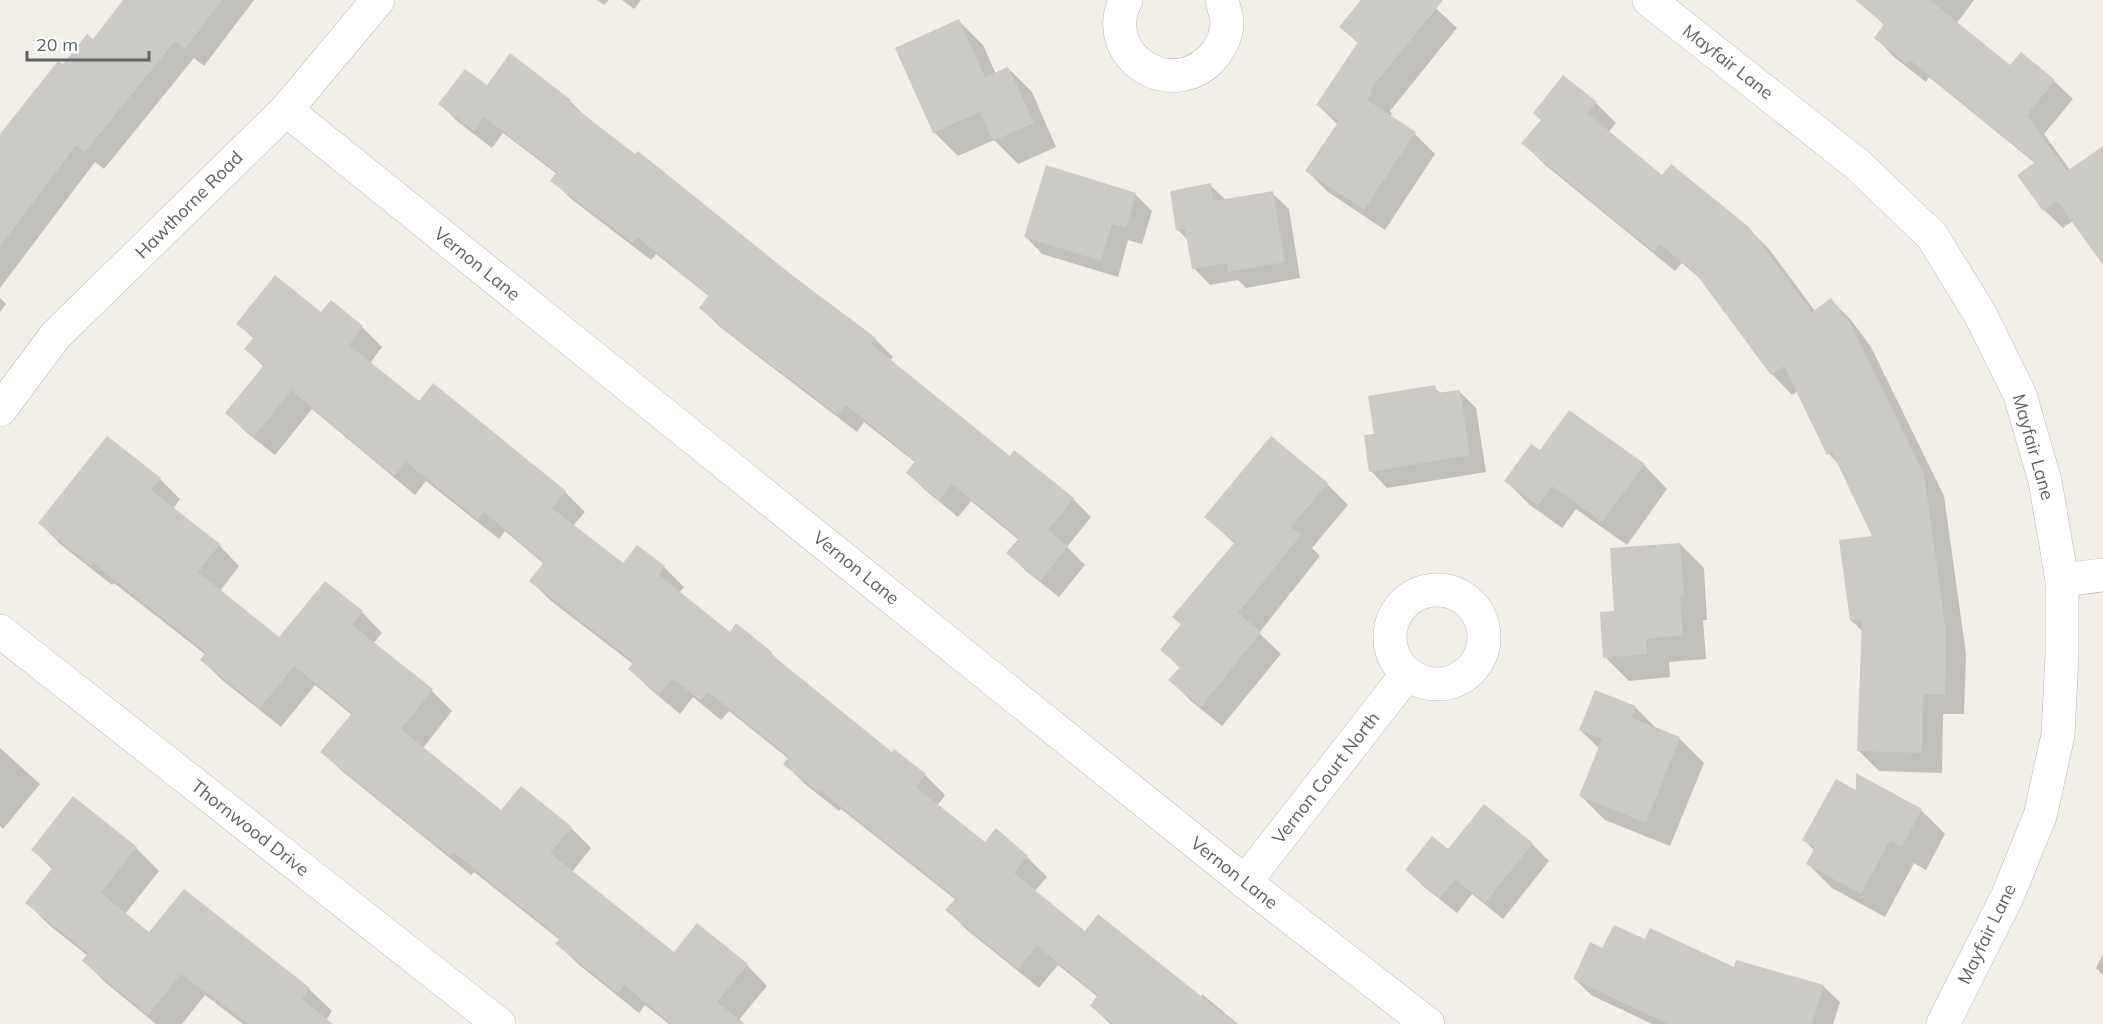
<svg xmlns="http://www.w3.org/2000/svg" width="2103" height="1024" font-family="Mulish,sans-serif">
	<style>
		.shadow { fill: #0003 }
		.building { fill: #cccac5 }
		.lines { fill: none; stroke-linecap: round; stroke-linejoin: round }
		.minor-casing { stroke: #b5b8bc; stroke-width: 34 }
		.minor { stroke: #fff; stroke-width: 33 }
		.labels { text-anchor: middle; stroke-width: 4.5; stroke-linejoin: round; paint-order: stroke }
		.street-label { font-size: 18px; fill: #5f6368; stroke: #fff }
	</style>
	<rect width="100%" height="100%" fill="#f1efe8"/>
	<g class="shadow">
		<path d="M125,0H254L204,66L194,58L104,169L95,162L0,288V135L63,66L94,41Z"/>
		<path d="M597,0H609L604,5Z"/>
		<path d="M622,0H641L634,9Z"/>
		<path d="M1363,0H1427L1457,28L1390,111L1392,114L1390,117L1415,134L1435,154L1385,230L1328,192L1307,171L1338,125L1318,105L1359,44L1341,27Z"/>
		<path d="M1867,0H1974L1957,23L2010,67L2054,81L2073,99L2044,134L2070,170L2103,154V259L2073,221L2063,228L2044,210L2036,164L1929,77L1926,82L1894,57L1876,38L1885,26L1869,10Z"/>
		<path d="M959,21L983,45L996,74L1008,68L1032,92L1056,147L1018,164L994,140L958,156L934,132Z"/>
		<path d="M487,87L570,101L588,119L875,339L893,357L890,361L1010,458L1014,452L1073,499L1091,517L1067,547L1085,565L1059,597L1026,571L1008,553L1019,540L971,501L958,517L925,490L908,473L916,463L864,422L857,432L756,355L719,326L701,308L710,297L656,254L651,260L570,198L552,180L557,174L503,133L492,148L458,122L440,104Z"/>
		<path d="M1596,103L1616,123L1608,133L1662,177L1748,228L1769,249L1815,311L1831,300L1851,320L1871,347L1944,496L1966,654L1964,714H1943L1942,773L1879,771L1859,751L1863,632L1851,620L1874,537L1839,465L1829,454L1798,391L1792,395L1772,374L1704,282L1682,263L1675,271L1544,164L1523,143Z"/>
		<path d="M1210,185L1226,200L1272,193L1289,209L1300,278L1246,288L1238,280L1210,285L1194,268L1189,241L1178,230Z"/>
		<path d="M1135,194L1152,211L1142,244L1128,240L1118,277L1042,254L1026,237Z"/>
		<path d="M0,298L6,304L0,312Z"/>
		<path d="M331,302L362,327L382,347L370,363L419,403L565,492L585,512L573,526L623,565L664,567L684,587L679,593L730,634L771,653L788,670L892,754L895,751L925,775L945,795L937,806L985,844L1027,857L1047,877L1034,892L1085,933L1200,997L1202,994L1238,1024H1110L1092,1006L1098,997L1058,965L1039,988L967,930L947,910L956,900L841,809L839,811L805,784L785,764L789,759L729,711L721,720L693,697L680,714L650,689L630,669L633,664L551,601L531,581L544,564L505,531L499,539L426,481L415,495L312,409L275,455L247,433L227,413L264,367L246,349L254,339L238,324L321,314Z"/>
		<path d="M1434,387L1441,394L1459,391L1476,408L1486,472L1387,488L1371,471L1375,435Z"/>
		<path d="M1271,438L1327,484L1348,505L1312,548L1320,556L1259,633L1281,654L1222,726L1191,701L1170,680L1180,668L1162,650L1182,625L1235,544L1206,517Z"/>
		<path d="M1540,452L1644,465L1667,489L1627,545L1576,509L1562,528L1530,505L1506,481Z"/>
		<path d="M160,479L180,499L173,509L219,545L239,566L220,591L279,639L362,612L382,633L373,644L432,691L452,711L423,748L502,813L571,828L591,848L572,872L674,954L747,965L767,986L738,1021L742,1024H669L645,1005L639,1013L578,964L558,944L560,940L474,872L471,875L343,772L322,752L352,715L315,685L281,727L222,680L202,660L206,655L114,583L112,585L60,544L40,523Z"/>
		<path d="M1680,544L1704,568L1707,620H1703L1706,659L1669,662L1670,677L1629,681L1605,657L1616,612Z"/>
		<path d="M1635,707L1658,730L1680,739L1704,763L1670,846L1605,820L1581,796L1600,749L1580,730Z"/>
		<path d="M0,748L40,784L3,829L0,826Z"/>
		<path d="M1858,775L1922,811L1945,834L1926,870L1914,863L1885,917L1832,888L1808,864L1815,851L1804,840L1857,792Z"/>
		<path d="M1485,806L1532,844L1549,861L1503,919L1472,894L1457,913L1423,886L1407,870L1448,851Z"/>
		<path d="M136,848L159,871L125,914L149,934L309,989L332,1011L326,1020L331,1024H243L205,995L182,1024H156L106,983L84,961L88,956L49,925L27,903L53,870L33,850Z"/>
		<path d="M1646,941L1735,969L1823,986L1840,1002L1833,1024H1652L1591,995L1574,978L1603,950Z"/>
		<path d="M2103,954V975L2096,968Z"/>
	</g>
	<g class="building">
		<path d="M123,0H222L185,49L175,41L85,152L76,145L0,246V134L58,61L63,64L87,34L93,39Z"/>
		<path d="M1361,0H1443L1370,90L1373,92L1367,100L1416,132L1364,210L1305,171L1339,121L1316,105L1358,42L1339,27Z"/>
		<path d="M1855,0H1930L2010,65L2021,52L2055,80L2027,115L2067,171L2103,146V265L2057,201L2043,211L2017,175L2035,162L1910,60L1906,64L1874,38L1884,24Z"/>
		<path d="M959,19L985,77L1008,67L1034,123L993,141L980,112L933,133L895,48Z"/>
		<path d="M510,53L571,100L569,103L635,154L638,151L793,276L876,338L871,344L1010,456L1014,450L1074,498L1048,530L1068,546L1040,581L1006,553L1019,538L952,484L939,500L906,473L915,461L846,405L838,415L736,338L699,308L709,295L637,237L633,243L550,181L557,172L484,117L474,131L438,104L465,69L487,85Z"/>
		<path d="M1563,75L1597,102L1587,113L1662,175L1671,164L1749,227L1812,312L1831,298L1851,325L1924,474L1946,632L1945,694H1923L1922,753L1857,751L1862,619L1850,621L1839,540L1872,536L1832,452L1827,455L1784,366L1771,375L1696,274L1660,244L1654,252L1521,143L1541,120L1533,113Z"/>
		<path d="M1046,165L1136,193L1126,228L1112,224L1101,261L1024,237Z"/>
		<path d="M1211,183L1213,201L1273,191L1285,262L1228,272L1227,263L1192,269L1185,229L1176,231L1170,191Z"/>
		<path d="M275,275L321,312L331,300L363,326L349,345L419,401L433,383L566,491L552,508L623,563L637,545L665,566L659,575L730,632L736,623L772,652L771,654L892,752L894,749L926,774L916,787L985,842L996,828L1028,856L1014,873L1085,931L1098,914L1236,1024H1113L1090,1006L1098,995L1037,946L1018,969L945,910L956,898L820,790L818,792L783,764L789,757L708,692L701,701L672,678L659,695L628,669L634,662L529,581L544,562L484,512L478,520L406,462L394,476L291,390L254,437L225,413L264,365L244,349L254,337L236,324Z"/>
		<path d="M1435,385L1436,393L1460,390L1470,455L1369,472L1364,435L1374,434L1368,396Z"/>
		<path d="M1569,410L1645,464L1602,522L1552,486L1538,505L1504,481L1531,444L1540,450Z"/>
		<path d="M107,436L161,478L151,490L220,544L198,572L279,637L325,581L363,611L352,625L433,689L401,729L501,810L521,786L572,827L550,853L674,952L697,923L748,964L717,1002L745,1024H672L624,985L618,993L555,944L560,938L453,852L450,856L320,752L352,713L294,666L260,708L200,660L206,652L93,563L91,566L38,523Z"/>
		<path d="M1271,436L1328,483L1291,527L1301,535L1238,613L1261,632L1201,707L1168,680L1180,667L1160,650L1181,624L1172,617L1235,542L1204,517Z"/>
		<path d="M1680,543L1684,596L1680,597L1683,635L1646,639L1647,654L1603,658L1600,612L1614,611L1610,548Z"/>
		<path d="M1595,690L1636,706L1632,718L1680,737L1646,823L1579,796L1602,739L1579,730Z"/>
		<path d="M1856,773L1922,809L1902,847L1890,840L1861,894L1806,864L1815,847L1802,840L1836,779L1856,790Z"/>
		<path d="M73,796L137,847L101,893L149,932L184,889L310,988L302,999L333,1024H249L181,974L148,1015L82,961L88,953L25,903L53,867L31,850Z"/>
		<path d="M1484,804L1533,843L1485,903L1455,879L1440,898L1405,870L1432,836L1448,849Z"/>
		<path d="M1614,925L1645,939L1650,928L1734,967L1736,960L1824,985L1812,1024H1668L1573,979L1590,942L1602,948Z"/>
	</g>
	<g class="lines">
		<defs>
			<g id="minor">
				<path d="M1126,0C1097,56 1175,106 1216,53C1222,45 1227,33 1227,23C1227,15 1223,7 1222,0"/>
				<path d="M1649,0L1858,165L1932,236L1980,314L2020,395L2045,481L2062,580V655L2058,735L2040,816L2007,897L1943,1024"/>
				<path d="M286,110L1245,882L1428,1024"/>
				<path d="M0,410L56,335L286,110L378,0"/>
				<path d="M2062,580L2103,575"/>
				<circle cx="1437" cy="637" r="47"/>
				<path d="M0,631L499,1024"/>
				<path d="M1245,882L1407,674"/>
			</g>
		</defs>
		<use href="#minor" class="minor-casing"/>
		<use href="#minor" class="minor"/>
	</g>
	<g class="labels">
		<g class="street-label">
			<text transform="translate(1728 62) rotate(38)" y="6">Mayfair Lane</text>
			<text transform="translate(189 205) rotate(-45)" y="6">Hawthorne Road</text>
			<text transform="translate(477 264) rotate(39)" y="6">Vernon Lane</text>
			<text transform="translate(2033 447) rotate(74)" y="6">Mayfair Lane</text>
			<text transform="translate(856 568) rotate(39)" y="6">Vernon Lane</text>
			<text transform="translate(1326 778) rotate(-52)" y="6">Vernon Court North</text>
			<text transform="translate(250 828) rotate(38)" y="6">Thornwood Drive</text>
			<text transform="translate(1234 873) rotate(38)" y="6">Vernon Lane</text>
			<text transform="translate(1987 934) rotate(-64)" y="6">Mayfair Lane</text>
		</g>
	</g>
	<path d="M27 51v9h122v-9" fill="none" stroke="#5f6368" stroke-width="3"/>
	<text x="36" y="51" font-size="18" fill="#5f6368" stroke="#ffffff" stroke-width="4.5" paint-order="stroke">20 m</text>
</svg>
